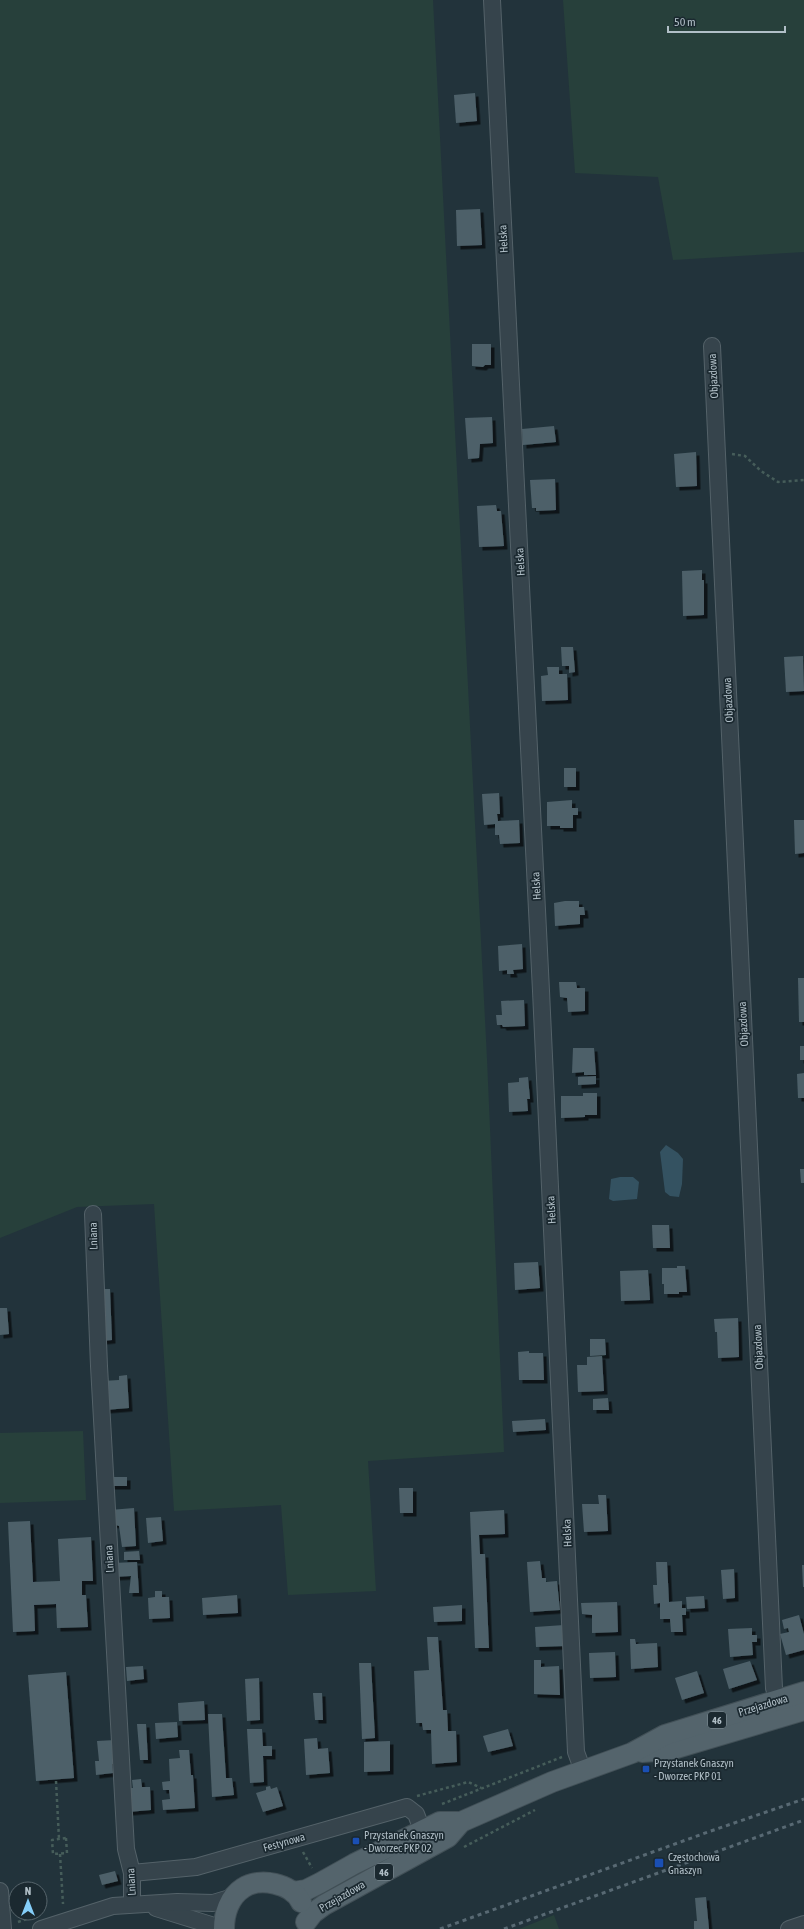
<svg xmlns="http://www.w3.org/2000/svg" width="804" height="1929" font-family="'Asap Condensed',sans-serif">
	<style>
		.green { fill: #27403b }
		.water { fill: #345261 }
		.building { fill: #4d6069; filter: url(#shadow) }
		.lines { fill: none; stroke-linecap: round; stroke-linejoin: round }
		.minor-casing { stroke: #546269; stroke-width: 18 }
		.major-casing { stroke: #425057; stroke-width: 22 }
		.path { stroke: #465d5a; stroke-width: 2.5; stroke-dasharray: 3 3; stroke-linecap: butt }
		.minor { stroke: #36444c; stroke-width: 16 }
		.major { stroke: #54646c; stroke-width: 20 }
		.rail { stroke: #586973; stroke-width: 3; stroke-dasharray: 4 4; stroke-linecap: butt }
		.transit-dot { fill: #1a4fb4; stroke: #1b2930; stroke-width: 1.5 }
		.labels { text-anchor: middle; stroke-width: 3.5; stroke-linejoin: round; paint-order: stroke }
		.shield { fill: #1b2930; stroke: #84929a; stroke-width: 1 }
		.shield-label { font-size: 10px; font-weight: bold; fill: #b1bfc7 }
		.street-label { font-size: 11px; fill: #b1bfc7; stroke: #1b2930 }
		.poi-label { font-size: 11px; fill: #b1bfc7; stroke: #1b2930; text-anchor: start }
	</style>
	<defs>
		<filter id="shadow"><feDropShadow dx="3.5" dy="3.5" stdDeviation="0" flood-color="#0009"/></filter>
	</defs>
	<rect width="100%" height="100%" fill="#22333b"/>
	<g class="green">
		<path d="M0,0H433L487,1059L504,1452L368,1461L376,1591L288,1595L281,1505L174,1511L154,1204L77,1207L0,1238Z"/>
		<path d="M563,0H804V252L673,260L658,177L575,173Z"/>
		<path d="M83,1431L86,1500L0,1503V1433Z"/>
		<path d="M554,1915L559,1929H519Z"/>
	</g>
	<g class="water">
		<path d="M666,1145L678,1153L683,1159L682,1184L679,1197L670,1196L665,1192L660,1152Z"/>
		<path d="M620,1177H633L639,1182L637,1199L613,1201L609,1199L611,1179Z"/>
	</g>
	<g class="building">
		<path d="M475,93L477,121L456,123L454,95Z"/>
		<path d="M480,209L482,245L457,246L456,210Z"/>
		<path d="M472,344H491V365H485L483,367L472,366Z"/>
		<path d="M492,417L493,443L480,444L479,458L468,459L465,418Z"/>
		<path d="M554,426L556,442L523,445L522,429Z"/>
		<path d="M696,452L697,486L676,487L674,454Z"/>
		<path d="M555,479L556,510L536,511V508H532L530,480Z"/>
		<path d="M496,505L497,511H501L504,546L479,547L477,506Z"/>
		<path d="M702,570V580H704V615L683,616L682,571Z"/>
		<path d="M561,647H573L575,672L569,673V666H562Z"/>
		<path d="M803,656L804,691L786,692L784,657Z"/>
		<path d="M547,667H559V674H567L568,700L542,701L541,676L548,675Z"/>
		<rect x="564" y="768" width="12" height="19"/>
		<path d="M499,793L500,814H497L498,821L519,820L520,843L500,844L499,835H495V824L484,825L482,794Z"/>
		<path d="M572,800V808H578V815H573V828H560V826H547V802Z"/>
		<path d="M794,820H804V853L795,854Z"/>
		<path d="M565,901H579V907H584L585,915H580V924L555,926L554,903Z"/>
		<path d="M522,944L523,969L513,970L514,974H507V970L499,971L498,946Z"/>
		<path d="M798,978H804V1022H799Z"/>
		<path d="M559,982H576L577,988H585V1011L568,1012L567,998L560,997Z"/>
		<path d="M524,1000L525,1026L503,1027L502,1025H497L496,1015H502L501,1001Z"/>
		<rect x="800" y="1046" width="4" height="14"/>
		<path d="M573,1048H594L596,1075H584V1072L572,1073Z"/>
		<path d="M804,1073V1098H798L797,1074Z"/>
		<path d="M596,1076V1084L578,1085V1077Z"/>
		<path d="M528,1077L530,1099H527L528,1111L509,1112L508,1083L519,1082V1078Z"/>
		<path d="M583,1093H597V1115H585V1117L561,1118V1096H583Z"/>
		<path d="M800,1169H804V1183H801Z"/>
		<path d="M652,1225H669L670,1248H653Z"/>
		<path d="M538,1262L540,1288L515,1290L514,1263Z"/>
		<path d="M677,1266H685L687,1292H679V1294H664V1284H662V1268H677Z"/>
		<path d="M648,1270L650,1300L621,1301L620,1271Z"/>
		<path d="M99,1289H110L112,1340L102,1341Z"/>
		<path d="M0,1308H7L9,1334L0,1335Z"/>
		<path d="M738,1318L739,1357L718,1358L717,1332H715L714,1319Z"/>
		<path d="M590,1339H605L606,1355L590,1356Z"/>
		<path d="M529,1351V1353H543L544,1380H519L518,1352Z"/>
		<path d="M602,1356L604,1391L578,1392L577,1365H587V1357Z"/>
		<path d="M127,1375L129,1408L105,1410L103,1381L119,1380V1376Z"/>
		<path d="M608,1398L609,1410H593V1399Z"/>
		<path d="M545,1419L546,1430L513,1432L512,1421Z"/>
		<rect x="110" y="1477" width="17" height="9"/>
		<path d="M399,1488H413V1513H400Z"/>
		<path d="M598,1495H606L608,1531L584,1532L582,1504H599Z"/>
		<path d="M134,1508L136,1546L122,1547L119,1526L113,1524L110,1510Z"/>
		<path d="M504,1510L505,1534L479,1535L480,1554H485L489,1648H475L470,1512Z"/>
		<path d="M161,1517L163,1541L148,1543L146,1518Z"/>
		<path d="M30,1521L33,1582L60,1581L58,1539L91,1537L93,1581H82V1595H86L88,1627L57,1628L56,1604L34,1605L35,1631L13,1632L8,1522Z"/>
		<path d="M139,1551L140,1560H124V1552Z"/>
		<path d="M540,1561L542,1578H546V1582L557,1581L560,1610L530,1612L527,1562Z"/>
		<path d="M137,1562L139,1593H129L131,1576L113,1577L112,1563Z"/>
		<path d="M656,1562H667L669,1602L682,1601V1608H686V1615H682L683,1632H671L670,1619H660V1603L654,1604L653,1585H657Z"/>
		<path d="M802,1565H804V1587H803Z"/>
		<path d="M734,1569L735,1598L723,1599L721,1570Z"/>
		<path d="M155,1591H162V1597H169L170,1618L149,1619L148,1598L155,1597Z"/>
		<path d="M237,1595L238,1613L203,1615L202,1598Z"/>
		<path d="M704,1596L705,1608L687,1609L686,1597Z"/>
		<path d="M617,1602L618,1632L592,1633V1615L582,1614L581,1603Z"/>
		<path d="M462,1605V1621L434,1622L433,1607Z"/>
		<path d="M799,1615L804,1634V1650L786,1655L780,1634L789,1632L788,1628L784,1629L782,1620Z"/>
		<path d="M564,1625L565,1646L536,1647L535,1627Z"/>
		<path d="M752,1628V1635H757V1642H752L753,1655L730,1657L728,1629Z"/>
		<path d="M427,1637H438L443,1710H447L448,1731H456L457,1762L432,1764L431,1730H423L422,1723H416L414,1671L429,1670Z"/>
		<path d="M630,1639H635L636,1644L657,1643L658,1667L631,1669Z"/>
		<path d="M615,1652L616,1677L590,1678L589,1653Z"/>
		<path d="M534,1660H541V1667L559,1666L560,1695L534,1694Z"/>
		<path d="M750,1661L757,1680L729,1689L723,1669Z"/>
		<path d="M359,1663H371L375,1738L362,1739Z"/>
		<path d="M143,1666L144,1679L127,1681L126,1667Z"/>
		<path d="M697,1671L704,1693L682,1700L675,1678Z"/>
		<path d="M66,1672L74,1778L36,1781L28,1675Z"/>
		<path d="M259,1678L260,1720L247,1721L245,1679Z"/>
		<path d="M313,1693H322L323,1720H315Z"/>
		<path d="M204,1701L205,1720L179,1721L178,1703Z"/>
		<path d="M208,1714H222L226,1778H232L234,1795L212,1797Z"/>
		<path d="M177,1722L178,1737L156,1739L155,1723Z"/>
		<path d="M137,1724H146L148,1760H140Z"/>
		<path d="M247,1729H262L263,1746H272V1756H263L264,1782L250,1783Z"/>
		<path d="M508,1729L513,1746L488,1752L483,1736Z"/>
		<path d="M317,1738L318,1749L328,1748L330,1773L306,1775L304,1739Z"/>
		<path d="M115,1740L117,1764H112L113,1773L96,1775L95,1761H99L97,1741Z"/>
		<path d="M390,1741V1771L364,1772V1742Z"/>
		<path d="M179,1750H189L191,1775H193L195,1808L163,1810L162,1800L170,1799L169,1790H163L162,1782L170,1781L169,1759L180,1758Z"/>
		<path d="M141,1779L142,1787H150L151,1810L128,1812L126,1788H133L132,1780Z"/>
		<path d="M270,1786L271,1789L277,1787L283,1806L263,1812L256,1793L266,1790V1787Z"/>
		<path d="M115,1871L118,1881L102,1885L99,1875Z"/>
		<path d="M706,1897L709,1929H694V1921H697L695,1898Z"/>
	</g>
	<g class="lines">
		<defs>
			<g id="minor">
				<path d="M492,0L541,991L576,1752L583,1771"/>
				<path d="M712,346L774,1688L778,1701"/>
				<path d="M93,1214L99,1366L126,1849L132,1873V1904"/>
				<path d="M132,1873L196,1867L407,1807L416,1814L422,1830"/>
				<path d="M0,1891L3,1929"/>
				<path d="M156,1908L224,1929"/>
				<path d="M41,1929L113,1906L177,1902L213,1903L233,1897"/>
				<path d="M789,1929L804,1924"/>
			</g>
			<g id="major">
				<path d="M642,1752L670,1750L804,1710"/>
				<path d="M293,1892L306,1890L320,1883L354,1864L440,1822H461L552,1782L632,1753L665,1735L804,1692"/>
				<path d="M306,1922L313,1913L324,1905L448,1837L461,1822"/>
				<path d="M224,1929C224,1914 229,1897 243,1888C259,1877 292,1883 301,1902"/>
			</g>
		</defs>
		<use href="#minor" class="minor-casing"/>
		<use href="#major" class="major-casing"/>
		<g class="path">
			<path d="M732,454L745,456L761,471L778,482L804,480"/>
			<path d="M56,1781L59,1839"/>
			<path d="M417,1796L468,1782L481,1788"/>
			<path d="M442,1804L562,1757"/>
			<path d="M66,1838L67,1853L53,1854L52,1840Z"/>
			<path d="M464,1847L535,1810"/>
			<path d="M303,1852L312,1868"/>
			<path d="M60,1854L63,1904"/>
			<path d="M18,1922L30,1918"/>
		</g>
		<use href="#minor" class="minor"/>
		<use href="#major" class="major"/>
		<g class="rail">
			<path d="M440,1929L708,1832L804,1799"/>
			<path d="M504,1929L804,1820"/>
		</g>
	</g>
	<g class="transit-dot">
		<rect x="642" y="1765" width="8" height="8" rx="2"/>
		<rect x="352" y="1837" width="8" height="8" rx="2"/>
		<rect x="654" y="1858" width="10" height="10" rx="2"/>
	</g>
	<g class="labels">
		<g class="shield">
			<rect x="708" y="1712" width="18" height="16" rx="3"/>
			<rect x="375" y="1864" width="18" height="16" rx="3"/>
		</g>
		<g class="shield-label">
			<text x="717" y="1724">46</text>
			<text x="384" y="1876">46</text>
		</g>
		<g class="street-label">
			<text transform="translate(503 239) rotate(-93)" y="4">Helska</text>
			<text transform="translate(713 376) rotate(-93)" y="4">Objazdowa</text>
			<text transform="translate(520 562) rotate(-93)" y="4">Helska</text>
			<text transform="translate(728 700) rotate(-93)" y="4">Objazdowa</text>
			<text transform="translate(536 886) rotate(-93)" y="4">Helska</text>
			<text transform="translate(743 1024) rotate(-93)" y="4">Objazdowa</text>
			<text transform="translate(551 1210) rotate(-93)" y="4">Helska</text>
			<text transform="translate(93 1236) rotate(-92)" y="4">Lniana</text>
			<text transform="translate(758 1347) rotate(-93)" y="4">Objazdowa</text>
			<text transform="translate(567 1533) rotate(-92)" y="4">Helska</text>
			<text transform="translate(109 1559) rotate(-93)" y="4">Lniana</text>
			<text transform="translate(763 1705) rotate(-17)" y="4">Przejazdowa</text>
			<text transform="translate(284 1842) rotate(-16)" y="4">Festynowa</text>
			<text transform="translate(131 1882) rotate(-93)" y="4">Lniana</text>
			<text transform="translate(342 1896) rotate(-30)" y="4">Przejazdowa</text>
		</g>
		<g class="poi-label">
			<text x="654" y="1767">Przystanek Gnaszyn<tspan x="654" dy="13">- Dworzec PKP 01</tspan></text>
			<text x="364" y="1839">Przystanek Gnaszyn<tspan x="364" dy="13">- Dworzec PKP 02</tspan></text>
			<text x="668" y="1861">Częstochowa<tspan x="668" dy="13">Gnaszyn</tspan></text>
		</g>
	</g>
	<g transform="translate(28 1901)"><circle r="19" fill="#1b2930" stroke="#57656c"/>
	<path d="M0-3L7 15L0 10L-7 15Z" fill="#85cef9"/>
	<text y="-6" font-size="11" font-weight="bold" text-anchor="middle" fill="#b1bfc7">N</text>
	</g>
	<path d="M668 26v6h117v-6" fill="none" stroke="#b1bfc7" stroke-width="2"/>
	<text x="674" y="26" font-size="12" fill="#b1bfc7" stroke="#1b2930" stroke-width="3" paint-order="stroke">50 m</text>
</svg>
